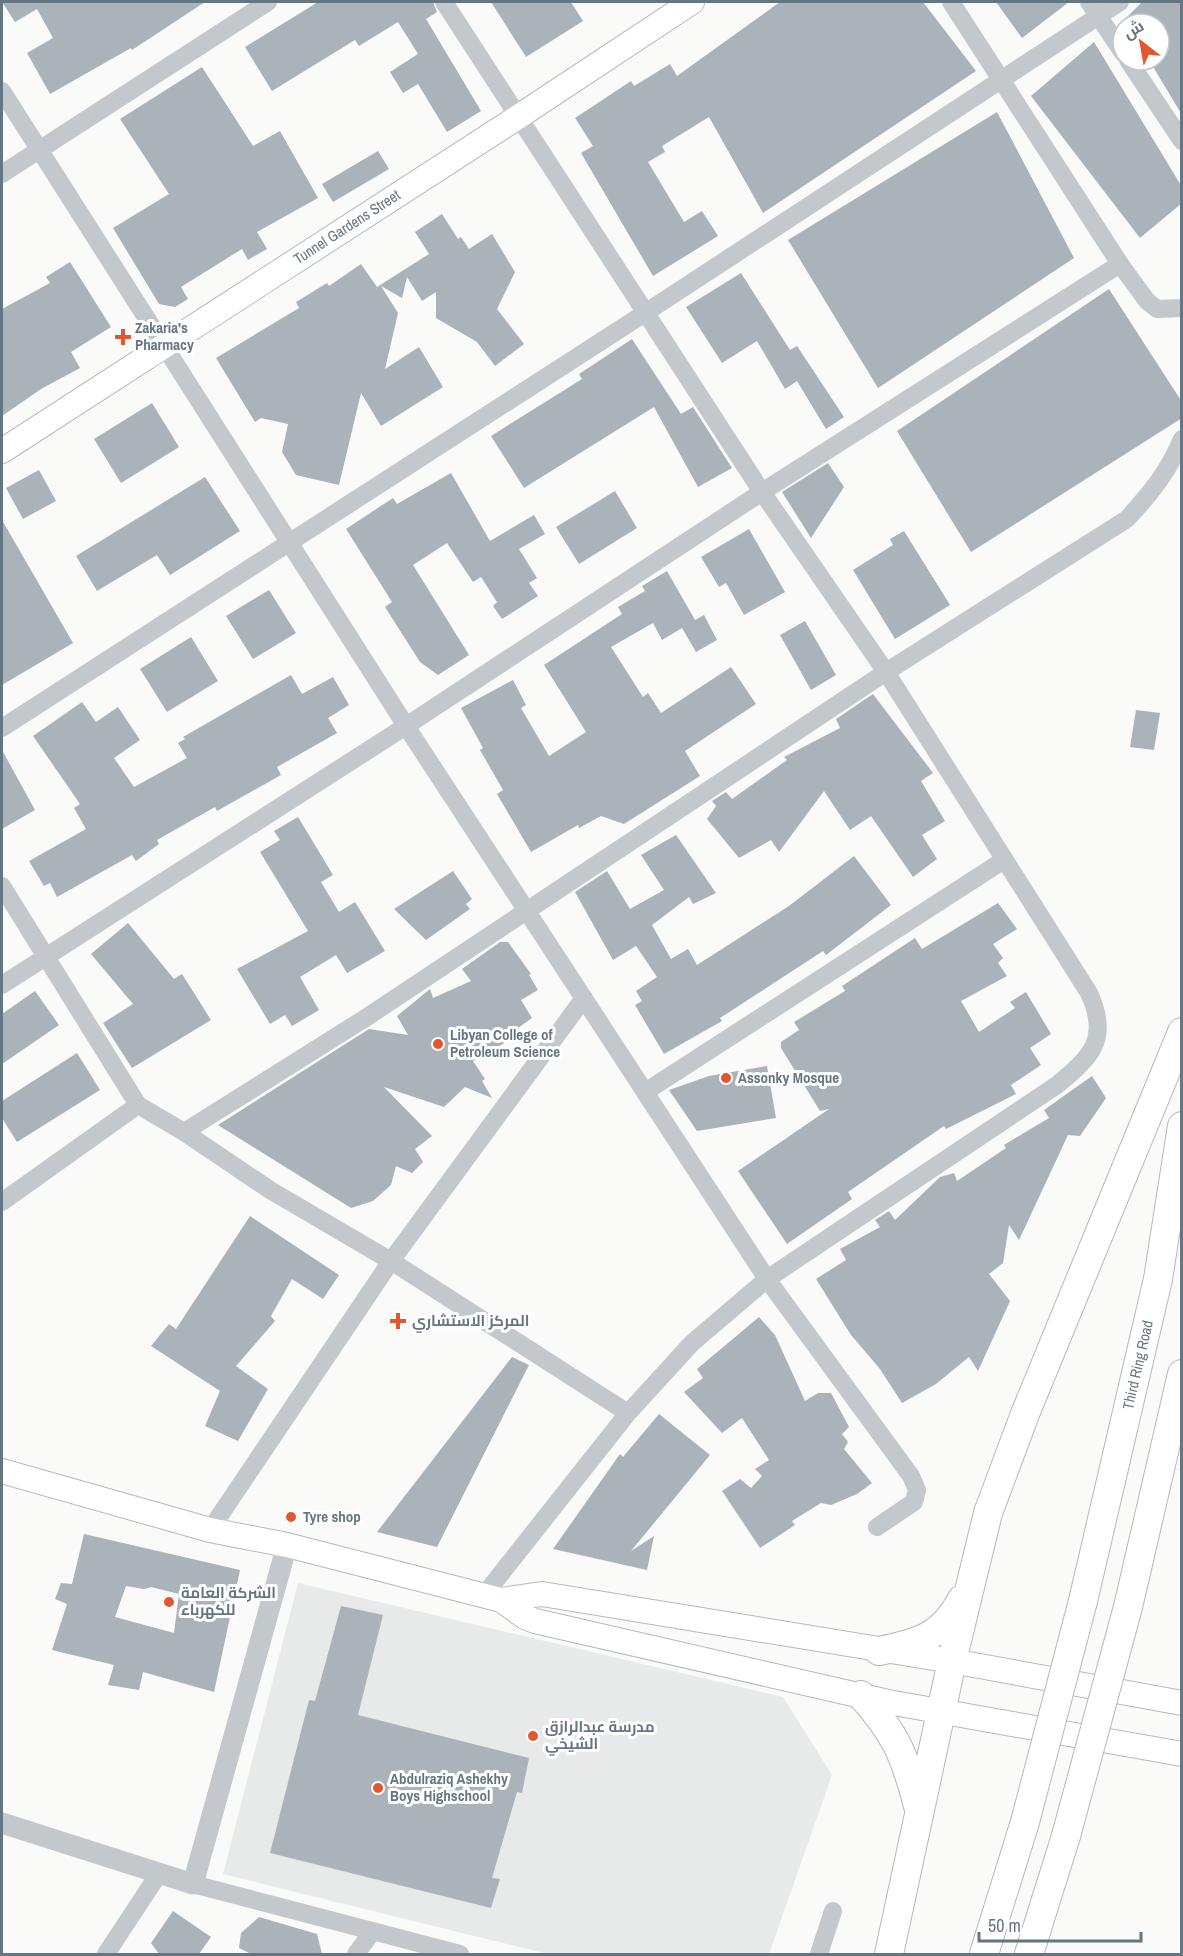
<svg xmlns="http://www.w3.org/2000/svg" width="1183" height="1956" font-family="'Archivo Narrow',Cairo,sans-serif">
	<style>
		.built { fill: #e8e9e9 }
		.building { fill: #aab3b9; fill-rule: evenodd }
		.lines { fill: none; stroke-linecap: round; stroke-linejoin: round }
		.secondary-casing { stroke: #b3babf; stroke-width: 26 }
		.trunk-casing { stroke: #b4b9bd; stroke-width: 30 }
		.minor { stroke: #c3c8cc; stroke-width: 18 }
		.tertiary { stroke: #c3c8cc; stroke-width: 21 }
		.secondary { stroke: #fff; stroke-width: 24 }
		.trunk { stroke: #fff; stroke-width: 28 }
		.trunk-bridge-casing { stroke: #b4b9bd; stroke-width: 30; stroke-linecap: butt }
		.trunk-bridge { stroke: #fff; stroke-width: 28 }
		.poi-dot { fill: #e4572e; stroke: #fff; stroke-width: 2 }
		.labels { text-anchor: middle; stroke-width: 6; stroke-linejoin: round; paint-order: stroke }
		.street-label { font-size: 15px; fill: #657683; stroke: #fff }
		.poi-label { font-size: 15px; font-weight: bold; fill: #657683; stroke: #fff; text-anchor: start }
	</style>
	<rect width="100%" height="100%" fill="#fafaf8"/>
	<path class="built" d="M298,1583L783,1697L832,1775L769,1954H548L223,1874Z"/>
	<g class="building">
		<path d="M2,2H205L132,50L131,48L50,94L27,53L53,38L37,9L15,22Z"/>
		<path d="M318,2H433L437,12L426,19L481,111L447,132L418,84L403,93L390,72L418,54L398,22L359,46L355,40L272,91L245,47Z"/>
		<path d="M491,2H571L583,21L526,57Z"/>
		<path d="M780,2H923L976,71L763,213L709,117L662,146L665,152L648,162L684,222L702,211L718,236L653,276L581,153L593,146L575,118L631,81L634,86L670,64L677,76Z"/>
		<path d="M996,2H1069L1022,38Z"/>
		<path d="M1142,2H1182V115L1149,60H1159V24H1120Z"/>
		<path d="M1094,42L1182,187V203L1140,238L1031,96Z"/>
		<path d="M202,67L253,146L280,131L318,198L257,232L267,249L248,260L242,249L181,287L188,299L175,307L159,304L113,228L169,194L120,119Z"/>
		<path d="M997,112L1074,258L878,388L788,240Z"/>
		<path d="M378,151L389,169L333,202L322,184Z"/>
		<path d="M442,214L458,239L461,237L469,249L492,234L515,272L497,309L524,344L495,366L477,342L436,318V292L422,301L407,277L402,298L381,286L398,313L385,369L419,347L443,387L381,426L361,393L339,485L296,475L282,452L288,424L261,418L255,422L216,358L299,308L296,302L327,283L329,286L361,264L377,287L429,254L415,232Z"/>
		<path d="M70,262L111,327L71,352L80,368L41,389L2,416V309L50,283L46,277Z"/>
		<path d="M741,273L790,350L797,346L844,417L826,429L797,381L785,389L757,341L722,363L686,307Z"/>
		<path d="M1109,289L1182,402V418L971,552L897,431Z"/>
		<path d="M632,339L681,414L693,407L732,468L698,487L654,407L524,488L491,436L582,379L579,374Z"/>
		<path d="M152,403L179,447L121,483L94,439Z"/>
		<path d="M828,463L844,487L811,538L782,492Z"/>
		<path d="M39,470L56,501L23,519L6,488Z"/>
		<path d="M451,473L490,541L534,515L545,534L519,549L537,578L529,583L538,596L502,619L493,606L497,602L481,577L473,582L447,543L413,565L469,655L438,675L420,662L385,607L392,602L346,529L393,498L397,504Z"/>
		<path d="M205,477L240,531L170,575L157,555L97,591L76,556Z"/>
		<path d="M615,491L637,528L579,564L556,527Z"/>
		<path d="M2,520L73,643L2,685Z"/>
		<path d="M749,529L785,592L744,615L726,583L719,587L701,557Z"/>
		<path d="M904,531L950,605L895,639L853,570L893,545L890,539Z"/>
		<path d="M667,571L695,620L704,615L717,640L696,652L682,628L662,640L653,623L611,647L643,697L648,693L661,713L731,667L756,704L685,751L700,776L624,824L601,816L579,828L578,825L531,852L497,794L503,790L480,750L483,748L461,708L513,680L526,705L521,708L549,756L586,732L544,665L622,614L618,607L645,591L642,586Z"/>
		<path d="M269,590L296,633L253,659L226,616Z"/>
		<path d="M805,621L836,675L811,690L780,635Z"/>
		<path d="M191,637L218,681L167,712L140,669Z"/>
		<path d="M291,675L302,694L333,677L349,705L328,718L337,733L277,767L281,775L217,811L215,807L157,840L159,844L136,861L132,855L57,897L50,883L44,886L29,861L86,829L74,808L80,804L33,736L82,702L96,722L118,707L140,740L114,758L134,787L187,758L178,743L185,739L183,737Z"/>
		<path d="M873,694L933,773L921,781L945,821L922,835L937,859L913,877L871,816L850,830L824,791L779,852L771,840L739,858L707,819L716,806L712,801L726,792L732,799L787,760L784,757L840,728L836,719Z"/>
		<path d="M1136,710L1160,713L1154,750L1130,747Z"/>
		<path d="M2,750L35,810L2,829Z"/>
		<path d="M298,817L333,875L321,882L339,912L355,902L385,951L347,973L336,955L300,977L319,1010L292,1026L285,1015L270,1024L237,969L308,931L260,852L280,840L274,831Z"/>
		<path d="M676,835L716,893L693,904L689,897L652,925L671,959L688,949L697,965L789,906L854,856L891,905L826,955L823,951L720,1018L722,1021L664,1054L635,1005L642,1001L636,991L657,977L636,946L613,960L575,892L607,871L630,909L664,890L641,855Z"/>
		<path d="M453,871L472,899L466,904L470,909L426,940L394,909Z"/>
		<path d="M998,903L1017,929L993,944L1003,958L998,963L1007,976L961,1001L979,1032L1015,1008L1010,1002L1026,992L1051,1034L1030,1048L1041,1065L1011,1085L1016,1094L946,1129L944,1126L848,1192L852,1199L787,1244L738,1171L829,1109L820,1111L781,1048V1042L799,1030L794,1022L845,991L842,986L915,938L922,949Z"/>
		<path d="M128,923L174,979L182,974L211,1020L132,1068L103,1023L133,1004L91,954Z"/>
		<path d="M500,942H508L531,974L529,975L538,990L521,1000L532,1018L518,1028L522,1033L473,1061L485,1079L482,1081L492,1098L465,1087L444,1107L384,1087L432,1136L415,1149L423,1162L412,1173L396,1166L391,1185L373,1201L351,1208L218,1125L369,1029L408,1035L397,1016L430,989L433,998L471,981L462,969Z"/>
		<path d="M35,991L59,1025L2,1064V1014Z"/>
		<path d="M77,1053L100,1090L17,1142L2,1118V1101Z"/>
		<path d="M767,1066L776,1118L697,1131L669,1090L709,1076Z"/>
		<path d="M1092,1076L1106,1098L1080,1136L1068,1135L1019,1240L1009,1225L1003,1263L989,1274L1010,1301L978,1371L969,1357L936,1384L902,1403L880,1369L851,1335L816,1279L846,1260L840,1249L880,1227L875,1220L889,1211L895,1220L940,1177L954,1173L957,1181L1006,1148L1004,1145L1049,1118L1044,1110Z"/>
		<path d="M250,1216L339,1275L323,1299L292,1279L271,1316L275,1321L236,1366L268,1389L238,1441L205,1426L220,1391L151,1346L169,1324L176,1329Z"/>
		<path d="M759,1317L775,1335L805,1401L818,1393H831L849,1427L842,1434L848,1442L844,1449L872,1483L857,1494L831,1505L821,1503L792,1521L795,1525L760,1548L722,1491L740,1479L751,1488L762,1476L755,1469L769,1460L742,1418L722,1433L684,1392L703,1378L697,1369Z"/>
		<path d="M512,1357L529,1365L437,1547L377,1532Z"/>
		<path d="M659,1414L710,1455L631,1551L654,1536L647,1570L553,1549L620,1454L623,1457Z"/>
		<path d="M84,1534L240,1570L214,1692L143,1672L139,1690L108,1685L114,1665L52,1650L67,1604L55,1599L61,1583L72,1584ZM126,1586L144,1589L151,1587L179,1594L174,1633L115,1617Z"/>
		<path d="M341,1606L383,1615L358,1715L529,1758L522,1793L517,1792L492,1878L500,1879L491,1908L270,1853L309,1700L315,1701Z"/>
		<path d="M173,1911L211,1937L199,1954H159L151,1943Z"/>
		<path d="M259,1917L317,1934L322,1954H251L239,1948L241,1933Z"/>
	</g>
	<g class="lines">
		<defs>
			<g id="secondary">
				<path d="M2,451L518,117L692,2"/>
				<path d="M2,1471L210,1530L287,1545L501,1600L525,1617L535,1621L888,1702L1182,1754"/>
				<path d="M501,1600L542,1594L952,1661L1182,1703"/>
			</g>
			<g id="trunk">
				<path d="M1083,1601L1158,1279L1182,1126"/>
				<path d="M1128,1607L1182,1374"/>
				<path d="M879,1651C919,1643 942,1637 962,1599"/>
				<path d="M861,1695C896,1734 905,1756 918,1806"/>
				<path d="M889,1954L952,1661L988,1513L1025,1414L1182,1032"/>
				<path d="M984,1954L1025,1822"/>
				<path d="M1029,1954L1066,1836"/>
			</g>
		</defs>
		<use href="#secondary" class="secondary-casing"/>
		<use href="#trunk" class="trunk-casing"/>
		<g class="minor">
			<path d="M444,2L762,492L886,672L1089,993C1110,1039 1092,1056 1057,1085L767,1279L692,1343L628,1413L484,1595"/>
			<path d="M951,2L1120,264L1147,301L1157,309L1182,308"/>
			<path d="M1089,2L1123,53"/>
			<path d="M1128,60L1182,141"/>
			<path d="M2,91L406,726L767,1279L911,1476L917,1490L914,1502L877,1527"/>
			<path d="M2,174L268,2"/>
			<path d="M2,728L645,313L1120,2"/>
			<path d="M2,886L138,1105L184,1132L270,1190L391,1261L628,1413"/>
			<path d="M2,985L406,726L762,492L1120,264"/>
			<path d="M645,1092L1004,860"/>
			<path d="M184,1132L364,1019L886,672L1127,519C1150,494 1169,471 1182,439"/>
			<path d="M2,1202L138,1105"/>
			<path d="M210,1530L391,1261L584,998"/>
			<path d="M193,1884L460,1954"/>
			<path d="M106,1954L158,1875"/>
			<path d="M356,1954L372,1932"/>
			<path d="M819,1954L833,1911"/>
		</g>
		<path class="tertiary" d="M2,1823L193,1884L287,1545"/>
		<use href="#secondary" class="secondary"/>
		<use href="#trunk" class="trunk"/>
		<defs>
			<g id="trunk-bridge">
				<path d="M1025,1822L1083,1601"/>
				<path d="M1066,1836L1128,1607"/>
			</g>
		</defs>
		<use href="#trunk-bridge" class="trunk-bridge-casing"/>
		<use href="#trunk-bridge" class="trunk-bridge"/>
	</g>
	<g class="poi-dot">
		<path d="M120 328h6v6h6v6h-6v6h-6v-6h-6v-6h6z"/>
		<circle cx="438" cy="1044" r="6"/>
		<circle cx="726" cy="1078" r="6"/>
		<path d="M395 1312h6v6h6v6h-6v6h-6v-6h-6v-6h6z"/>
		<circle cx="291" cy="1517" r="6"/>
		<circle cx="169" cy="1602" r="6"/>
		<circle cx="533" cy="1736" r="6"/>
		<circle cx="378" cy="1788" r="6"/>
	</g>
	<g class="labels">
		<g class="street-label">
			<text transform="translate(347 227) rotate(-33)" y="5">Tunnel Gardens Street</text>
			<text transform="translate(1138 1365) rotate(-77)" y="5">Third Ring Road</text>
		</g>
		<g class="poi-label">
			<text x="135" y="333">Zakaria's<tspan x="135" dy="17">Pharmacy</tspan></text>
			<text x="450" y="1040">Libyan College of<tspan x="450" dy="17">Petroleum Science</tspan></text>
			<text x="738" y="1083">Assonky Mosque</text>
			<text x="412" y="1326">المركز الاستشاري</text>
			<text x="303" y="1522">Tyre shop</text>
			<text x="181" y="1598">الشركة العامة<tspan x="181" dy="17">للكهرباء</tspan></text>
			<text x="545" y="1732">مدرسة عبدالرازق<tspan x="545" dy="17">الشيخي</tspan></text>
			<text x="390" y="1784">Abdulraziq Ashekhy<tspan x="390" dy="17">Boys Highschool</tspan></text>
		</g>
	</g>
	<rect width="1183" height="1956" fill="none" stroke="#657683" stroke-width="6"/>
	<g transform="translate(1141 42) rotate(329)"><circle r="28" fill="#ffffff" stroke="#c1c8cd" stroke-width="1.5"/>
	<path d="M0-4.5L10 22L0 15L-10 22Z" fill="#e4572e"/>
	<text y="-9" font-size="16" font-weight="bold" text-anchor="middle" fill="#657683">ش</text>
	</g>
	<path d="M979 1932v9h162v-9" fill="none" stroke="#657683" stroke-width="3"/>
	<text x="988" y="1932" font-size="18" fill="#657683" stroke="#ffffff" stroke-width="4.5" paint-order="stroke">50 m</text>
</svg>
